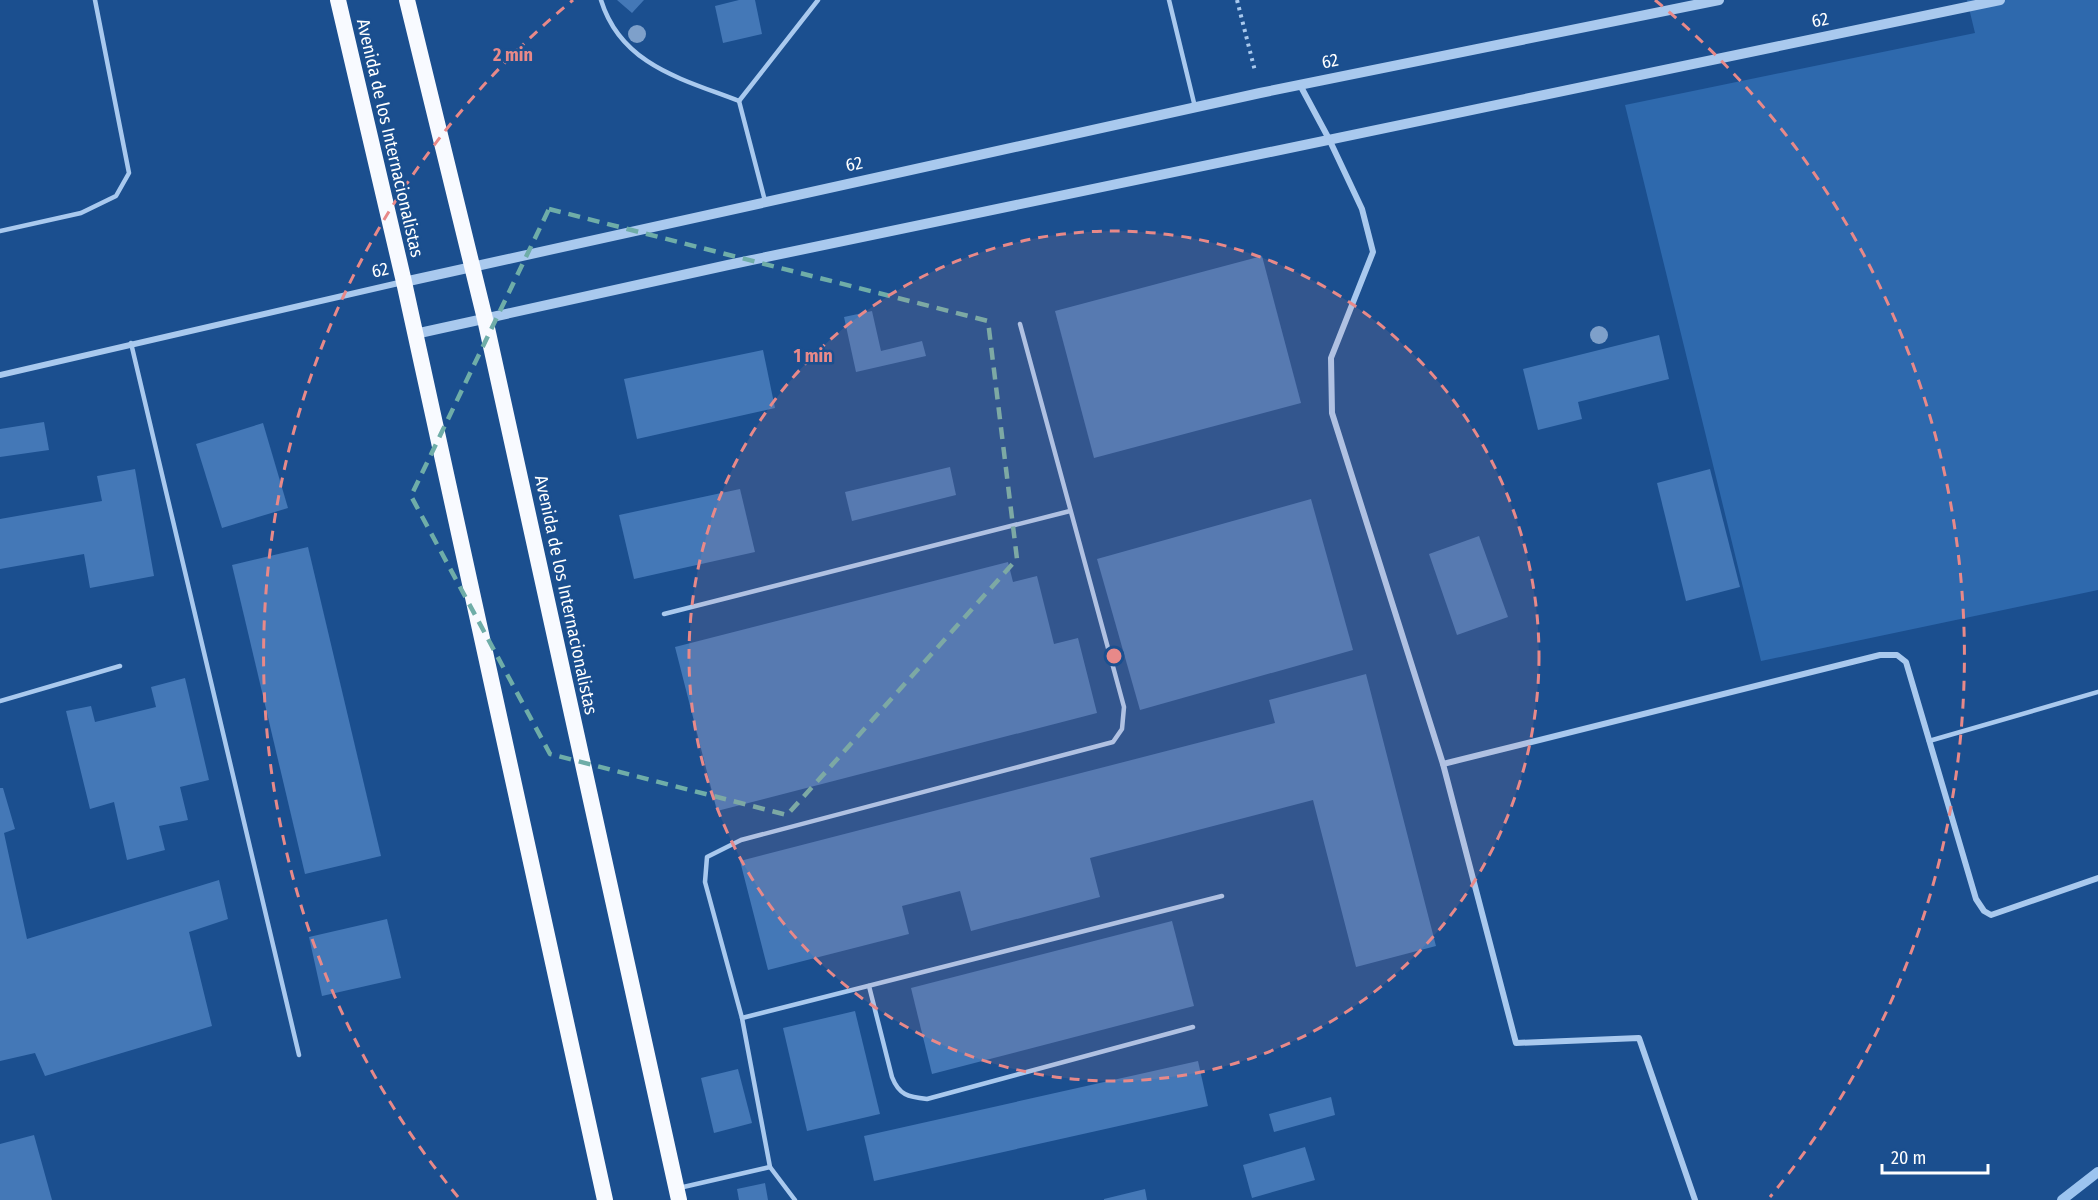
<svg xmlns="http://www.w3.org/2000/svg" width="2098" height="1200" font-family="'Fira Sans Condensed',sans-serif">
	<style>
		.green { fill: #2e69ad }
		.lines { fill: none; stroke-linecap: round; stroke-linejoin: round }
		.stream { stroke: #9cc4f0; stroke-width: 10 }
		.building { fill: #4478b7 }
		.path { stroke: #a9c9ee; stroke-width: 4; stroke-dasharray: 3 4.5; stroke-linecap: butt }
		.service { stroke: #a9c9ee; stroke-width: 4.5 }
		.minor { stroke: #a9c9ee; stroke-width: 6 }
		.tertiary { stroke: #a9c9ee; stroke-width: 10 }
		.trunk { stroke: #f8faff; stroke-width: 16 }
		.tree { fill: #7ea0ca }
		.marked { fill: none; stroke: #6fada8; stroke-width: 4.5; stroke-dasharray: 12 8; stroke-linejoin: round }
		.ring { fill: none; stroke: #e88989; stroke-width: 3; stroke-dasharray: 10 8 }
		.labels { text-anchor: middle; stroke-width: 5; stroke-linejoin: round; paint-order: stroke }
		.street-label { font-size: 18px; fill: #fff; stroke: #1b4f8f }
		.centre { fill: #e88989; stroke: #1b4f8f; stroke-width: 3 }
		.ring-label { font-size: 18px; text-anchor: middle; font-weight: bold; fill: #e88989; stroke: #1b4f8f; stroke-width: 5; stroke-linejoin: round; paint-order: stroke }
	</style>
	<rect width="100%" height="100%" fill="#1b4f8f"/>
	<path class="green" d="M1967,0H2098V590L1761,661L1625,105L1975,33Z"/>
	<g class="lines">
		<path class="stream" d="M2062,1200L2098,1172"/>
	</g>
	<g class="building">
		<path d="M617,0H644L632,13Z"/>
		<path d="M739,0H755L762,34L723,43L715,6Z"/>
		<path d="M1262,256L1301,403L1094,458L1055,311Z"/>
		<path d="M872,311L881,351L922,341L926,356L856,372L844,317Z"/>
		<path d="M1659,335L1669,379L1578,402L1582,419L1538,430L1523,369Z"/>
		<path d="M763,350L775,408L637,439L624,379Z"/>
		<path d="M44,422L49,450L0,457V429Z"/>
		<path d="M263,423L288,508L222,528L196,444Z"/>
		<path d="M950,467L956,495L852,521L845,492Z"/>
		<path d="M135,469L154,576L90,588L84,554L0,569V519L102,501L97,476Z"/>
		<path d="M1710,469L1740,587L1686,601L1657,483Z"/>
		<path d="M740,489L755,552L634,579L619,515Z"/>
		<path d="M1311,499L1353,650L1140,710L1097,559Z"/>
		<path d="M1479,536L1508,617L1457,635L1429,554Z"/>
		<path d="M308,547L381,856L305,874L232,565Z"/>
		<path d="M1008,562L1013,582L1037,576L1054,644L1078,638L1097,713L717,811L675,647Z"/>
		<path d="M1366,674L1436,946L1356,967L1313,800L1090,858L1100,897L971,931L960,891L902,906L909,934L768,970L740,861L1275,723L1269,700Z"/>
		<path d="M185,678L209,780L180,787L188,820L159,826L165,850L127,860L114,802L90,809L66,711L91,706L95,722L156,707L151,687Z"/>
		<path d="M0,788H3L15,829L4,833L27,939L219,880L228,919L189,932L212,1026L45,1076L35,1053L0,1061Z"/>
		<path d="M387,919L401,978L322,996L309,937Z"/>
		<path d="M1172,921L1194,1006L932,1074L911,988Z"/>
		<path d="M855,1011L880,1114L807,1131L783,1028Z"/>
		<path d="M1198,1061L1208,1106L874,1181L864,1136Z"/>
		<path d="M738,1069L752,1123L714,1133L701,1078Z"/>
		<path d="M1331,1097L1335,1115L1274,1132L1269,1114Z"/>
		<path d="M34,1135L52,1200H0V1144Z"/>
		<path d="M1305,1147L1315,1180L1252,1198L1243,1165Z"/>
		<path d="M765,1183L768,1200H739L737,1189Z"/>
		<path d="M1145,1189L1147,1200H1104V1199Z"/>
	</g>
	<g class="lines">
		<path class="path" d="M1237,0L1255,71"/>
		<g class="service">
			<path d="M601,0C621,65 682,79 739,101"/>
			<path d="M1169,0L1195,107"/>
			<path d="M739,101L818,0"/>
			<path d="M739,101L765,201"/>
			<path d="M0,231L81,213L116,196L129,173L95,0"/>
			<path d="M131,343L299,1055"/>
			<path d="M664,614L1070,511"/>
			<path d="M0,701L120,666"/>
			<path d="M1929,741L2098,692"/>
			<path d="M869,986L892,1077C899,1095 908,1097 927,1099L1193,1027"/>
			<path d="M742,1018L1222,896"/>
			<path d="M679,1188L770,1167"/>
			<path d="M795,1200L770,1167L742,1018L705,882L707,857L741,840L1113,742L1122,729L1124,707L1020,324"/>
		</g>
		<g class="minor">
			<path d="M1300,85L1329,139L1362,209L1373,252L1331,358L1332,413L1443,764L1516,1043L1639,1038L1695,1200"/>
			<path d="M0,375L403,282"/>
			<path d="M1443,764L1880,655H1897L1906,662L1976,899L1984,911L1991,915L2098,878"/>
		</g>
		<g class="tertiary">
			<path d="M404,282L1260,93L1719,0"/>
			<path d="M415,334L728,265L2000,0"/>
		</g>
		<g class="trunk">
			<path d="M338,0L404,282L605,1200"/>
			<path d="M407,0L485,319L679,1200"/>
		</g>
	</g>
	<g class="tree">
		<circle cx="637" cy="34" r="9"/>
		<circle cx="1599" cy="335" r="9"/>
	</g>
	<path class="marked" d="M549,209L988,321L1017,559L787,815L550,754L411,496Z"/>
	<circle cx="1114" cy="656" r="425" fill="#e88989" fill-opacity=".12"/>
	<g class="ring">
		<circle cx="1114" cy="656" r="425"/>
		<path d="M458 1197A850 850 0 0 1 573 0M1655 0A850 850 0 0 1 1770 1197"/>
	</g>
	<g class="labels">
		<g class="street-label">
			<text transform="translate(1820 20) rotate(-12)" y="6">62</text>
			<text transform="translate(1330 61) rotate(-11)" y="6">62</text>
			<text transform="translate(390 138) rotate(77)" y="6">Avenida de los Internacionalistas</text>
			<text transform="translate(854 164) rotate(-12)" y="6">62</text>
			<text transform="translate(380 270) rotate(-13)" y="6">62</text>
			<text transform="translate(566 595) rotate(78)" y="6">Avenida de los Internacionalistas</text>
		</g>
	</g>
	<circle cx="1114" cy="656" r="9" class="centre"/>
	<g class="ring-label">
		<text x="513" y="61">2 min</text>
		<text x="813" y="362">1 min</text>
	</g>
	<path d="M1882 1164v9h106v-9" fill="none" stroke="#ffffff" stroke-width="3"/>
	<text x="1891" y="1164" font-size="18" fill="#ffffff" stroke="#1b4f8f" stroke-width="4.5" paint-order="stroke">20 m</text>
</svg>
